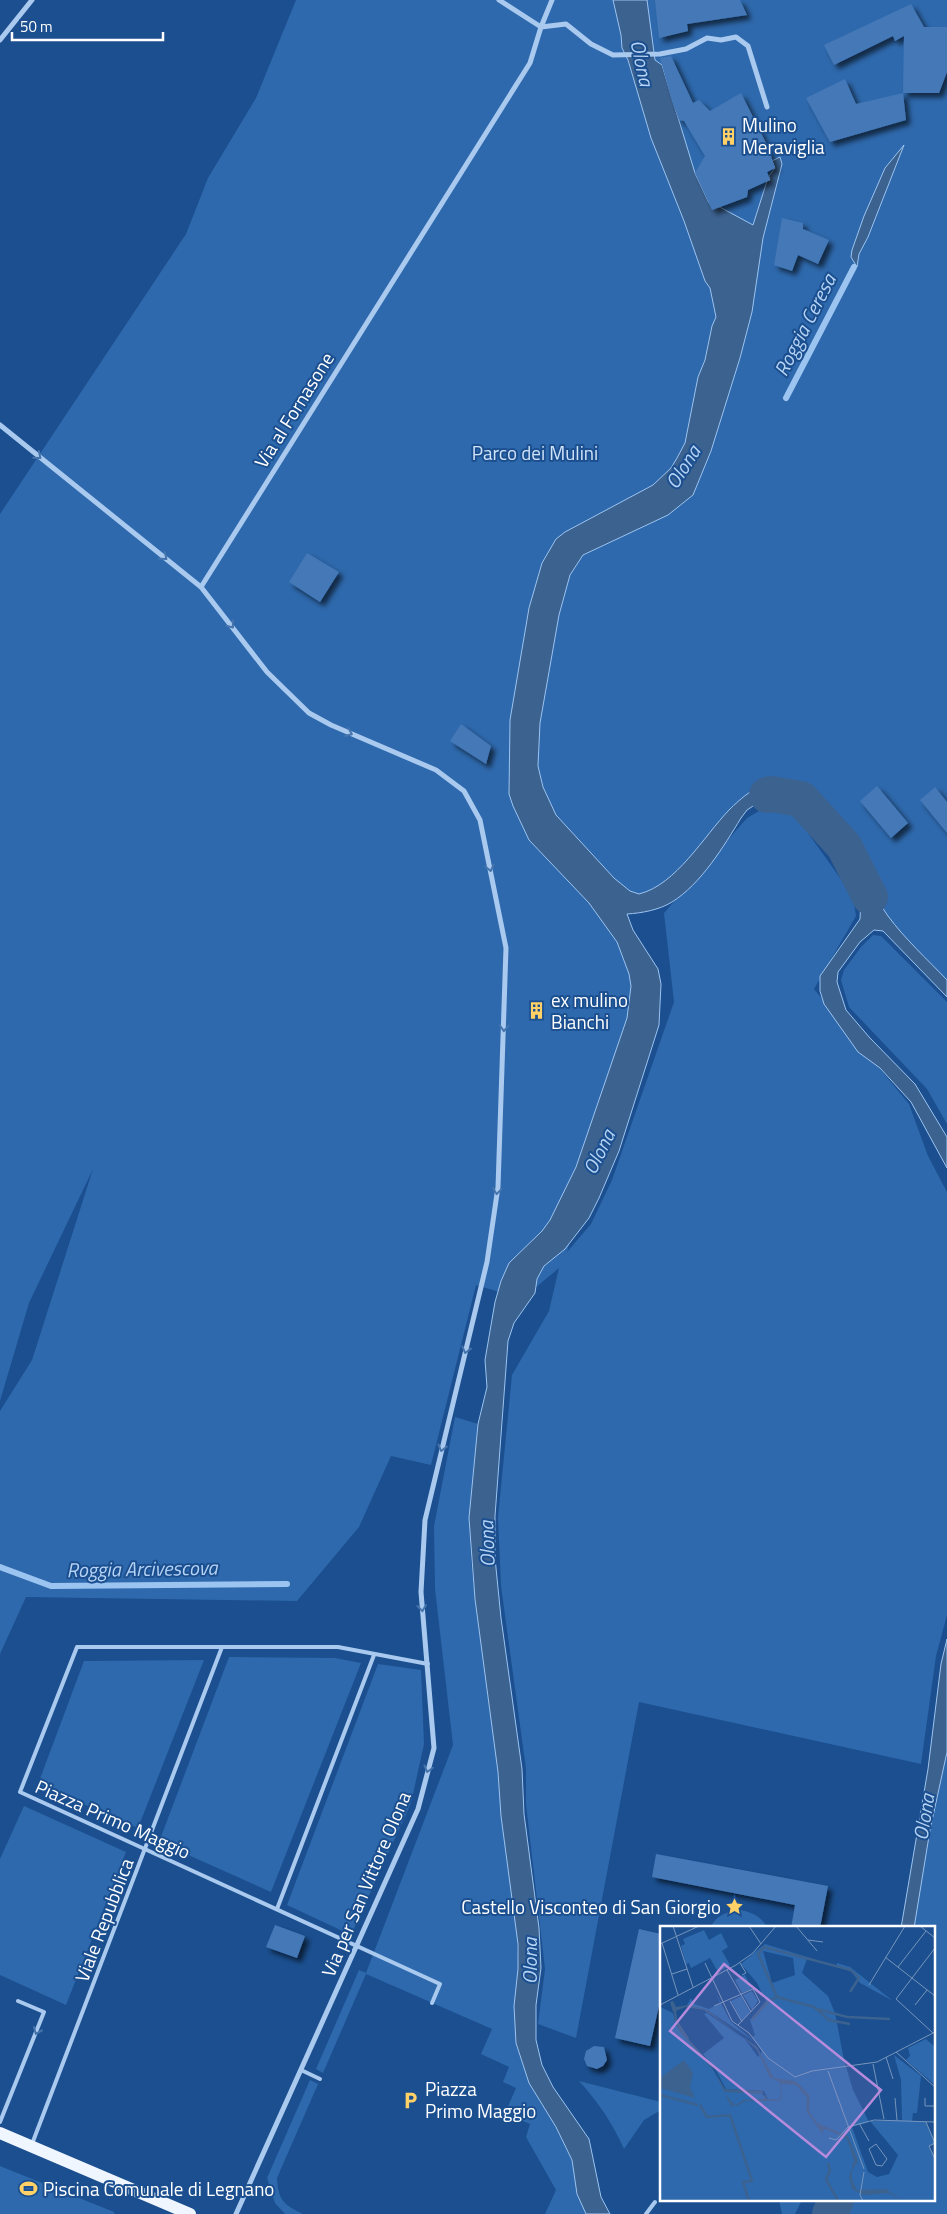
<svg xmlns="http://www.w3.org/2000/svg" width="947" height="2214" font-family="'Titillium Web',sans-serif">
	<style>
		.green { fill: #2e69ad }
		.water { fill: #3c6290; stroke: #9cc4f0 }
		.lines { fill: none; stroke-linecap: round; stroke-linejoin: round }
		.stream { stroke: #9cc4f0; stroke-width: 6 }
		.river { stroke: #3c6290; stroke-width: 36 }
		.building { fill: #4478b7; filter: url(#shadow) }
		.lane { stroke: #a9c9ee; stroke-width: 4 }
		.street { stroke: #a9c9ee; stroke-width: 5 }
		.primary { stroke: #f0f6ff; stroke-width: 12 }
		.oneway { stroke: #4674ac }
		.labels { text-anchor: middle; stroke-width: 4; stroke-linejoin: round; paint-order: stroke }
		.poi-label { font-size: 19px; fill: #fff; stroke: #1b4f8f; text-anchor: start }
		.street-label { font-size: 19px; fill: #fff; stroke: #1b4f8f }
		.park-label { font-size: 19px; fill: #cfe3fa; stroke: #1b4f8f }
		.water-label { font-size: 20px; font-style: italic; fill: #b5d3f5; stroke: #1b4f8f }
		.inset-river { fill: none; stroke: #3c6290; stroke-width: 2.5 }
		.inset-road { fill: none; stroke: #7695bc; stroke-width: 1 }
		.view { fill: #b68bdc; fill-opacity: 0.15; stroke: #b68bdc; stroke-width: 2.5 }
		.inset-edge { fill: none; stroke: #fff; stroke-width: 2.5 }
	</style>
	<defs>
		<filter id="shadow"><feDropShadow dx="4.5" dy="4.5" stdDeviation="2.5" flood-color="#0009"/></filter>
	</defs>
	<rect width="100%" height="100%" fill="#1b4f8f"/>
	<g class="green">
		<path d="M296,0H947V991L868,914L840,856L815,823L774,800L751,804L669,891L622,909L655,1030L591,1156L567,1252L591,1224L612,1180L674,1002L664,913L747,818L768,806L795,815L853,896L856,916L814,989L909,1104L928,1156L947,1192V1615L936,1656L921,1764L639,1702L576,2038L538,2024L545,1969L526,1804V1769L501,1586L498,1517L512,1375L549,1311L559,1268L522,1299L476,1285L431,1465L391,1456L359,1527L297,1601L26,1597L0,1654V1411L32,1360L93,1169L29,1303L0,1401V514L186,234L208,178L256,98Z"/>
		<path d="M873,935L881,936L947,1002V1124L927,1089L849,1007L841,980L844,970L861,947Z"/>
		<path d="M455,1417L478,1424L469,1518L471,1559L475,1599L498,1772L501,1816L517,1932L518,1969L529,2083L556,2127L572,2160L577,2194L586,2214H545L556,2190L526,2137L530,2124L505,2113L516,2088L503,2082L509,2067L481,2054L492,2029L366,1974L323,2073L316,2069L359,1970L366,1973L453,1745L435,1589L434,1526Z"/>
		<path d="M229,1657L335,1658L361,1663L271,1892L159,1842Z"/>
		<path d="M204,1660L138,1828L38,1784L84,1661Z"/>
		<path d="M378,1664L421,1670L424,1744L411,1803L351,1935L287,1905Z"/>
		<path d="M947,1710V2214H843L850,2200H933V1928H902Z"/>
		<path d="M24,1806L126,1852L66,2005L0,1975V1859Z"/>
		<path d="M741,1910C754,1913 761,1917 768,1928H710C716,1915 728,1911 741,1910Z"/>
		<path d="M310,2080L318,2084L277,2178C278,2200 284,2205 303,2214H285L275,2203L267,2178Z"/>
		<path d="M579,2081L661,2102V2110L644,2120L624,2149C612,2122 598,2102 579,2081Z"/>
		<path d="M0,2166L114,2212V2214H0Z"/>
		<path d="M779,2200H802L795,2214H782Z"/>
	</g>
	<g class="water">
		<path d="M613,0H647L655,60L662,65L695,173L709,203L716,205L753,225L767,181L770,180L769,176L775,168L772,161L780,157L782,164L763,238L752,312L740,358L711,451L693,495L668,515L583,555L570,575L559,615L540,723L538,766L543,787L556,815L614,878L630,891L639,894C676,885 704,836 729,810C740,799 761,780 777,784C799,790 851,853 863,874C872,887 878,903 888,916C905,939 927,959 947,980V997L883,931L874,930L860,942L838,972L837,982L846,1010L870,1038L915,1084L947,1137V1168L911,1102L880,1068L858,1052L824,1004L820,991V976L860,919L861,899L852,878L796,813L785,805L778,802L756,804L747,810L741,818C724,846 701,884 672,902C659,910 642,913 627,914L633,930L658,969L661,984L659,1025L619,1151L599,1198L589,1218L565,1249L544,1266L537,1279L535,1293L514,1323L508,1341L495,1516V1558L501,1618L522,1769L524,1814L539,1928L541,1968L536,2005V2040L542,2065L553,2087L589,2139L601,2197L610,2214H586L577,2194L572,2160L556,2127L529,2083L516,2043L514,2006L518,1969V1944L501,1816L498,1772L475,1599L469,1518L478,1424L487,1387L485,1360L495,1302L501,1281L509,1263L542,1231L550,1220L576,1167L627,1018L631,986L629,974L617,942L589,903L529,840L513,806L509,794L510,720L529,608L542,563L556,539L565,532L653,485L671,468L677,458L685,443L698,377L705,360L712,326L716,317L710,288L705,281L684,221L651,138L628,60L622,48L621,35Z"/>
		<path d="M904,145L868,237L859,254L857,267L851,257L852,250L864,216L885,168Z"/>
		<path d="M947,1639V1752L930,1830L914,1928H901L928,1769L941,1664Z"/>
		<path d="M837,2200H851L844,2214H830Z"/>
	</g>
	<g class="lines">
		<g class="stream">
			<path d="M786,398L854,267"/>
			<path d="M0,1567L51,1586L287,1584"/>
		</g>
		<g class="river">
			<path d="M767,795L771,794L801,799L844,846L870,897"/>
			<path d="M830,2214L836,2200"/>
		</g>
	</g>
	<g class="building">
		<path d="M655,0H740L747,15L687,24L688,31L659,38Z"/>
		<path d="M911,4L924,27H947V72L939,93H903L904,36L895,41L893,36L834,65L824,45Z"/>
		<path d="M671,56L693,103L699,100L710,111L741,93L768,147L775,168L767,172L770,180L748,190L747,197L712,210L695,173L705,156L684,121L679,120L672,101L660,58Z"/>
		<path d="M845,79L856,104L903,93L906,120L830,142L806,98Z"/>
		<path d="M782,218L803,223V229L829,240L818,264L798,255L792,271L774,265Z"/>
		<path d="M307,553L339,572L320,602L289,582Z"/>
		<path d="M461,724L491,746L486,764L450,741Z"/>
		<path d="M877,786L908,823L891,838L860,801Z"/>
		<path d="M935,787L947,802V833L920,800Z"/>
		<path d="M656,1854L828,1886L820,1928H791L795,1905L652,1877Z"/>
		<path d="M275,1925L305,1936L297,1958L266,1947Z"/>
		<path d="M639,1929L661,1934V1997L650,2046L615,2038Z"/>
		<path d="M594,2046L604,2047L607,2060L603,2066L597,2069L587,2066L584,2059L586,2051Z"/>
	</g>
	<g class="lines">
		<g class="lane">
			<path d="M428,1664L338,1647H77L20,1792L440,1984L432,2003"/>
			<path d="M277,1909L374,1655"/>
			<path d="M301,2070L320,2079"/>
			<path d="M0,2122L44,2012L18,2001"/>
			<path d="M32,2144L222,1647"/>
			<path d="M646,2214L655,2202"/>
		</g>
		<g class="street">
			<path d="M499,0L541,27"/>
			<path d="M541,27L566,24L591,44L613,55L660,54L686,49L707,38L721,40L736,37L748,46L767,107"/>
			<path d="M0,40L32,0"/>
			<path d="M0,425L201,587L267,672L309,713L331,725L436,770L464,791L480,820L506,948L498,1187L487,1262L425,1520L421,1592L434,1748L418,1809L236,2214"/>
			<path d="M201,587L530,63L541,27L552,0"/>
		</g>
		<path class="primary" d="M0,2133L190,2214"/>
	</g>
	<defs><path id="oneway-chevron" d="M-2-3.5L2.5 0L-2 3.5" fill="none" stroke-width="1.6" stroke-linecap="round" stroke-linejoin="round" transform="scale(1.25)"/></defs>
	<g class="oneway">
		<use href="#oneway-chevron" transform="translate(38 456) rotate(39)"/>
		<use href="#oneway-chevron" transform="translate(164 557) rotate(39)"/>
		<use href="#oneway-chevron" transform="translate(231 625) rotate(52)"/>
		<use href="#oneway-chevron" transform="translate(349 733) rotate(23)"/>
		<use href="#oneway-chevron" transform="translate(490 868) rotate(78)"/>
		<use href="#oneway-chevron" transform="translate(504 1028) rotate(92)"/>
		<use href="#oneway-chevron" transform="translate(497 1191) rotate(97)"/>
		<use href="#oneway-chevron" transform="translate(466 1350) rotate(104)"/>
		<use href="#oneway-chevron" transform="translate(442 1448) rotate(104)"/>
		<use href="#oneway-chevron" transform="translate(422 1608) rotate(84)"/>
		<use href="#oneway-chevron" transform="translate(428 1769) rotate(105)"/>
		<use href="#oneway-chevron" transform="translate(37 2031) rotate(112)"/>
	</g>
	<defs>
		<symbol id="building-bare" viewBox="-9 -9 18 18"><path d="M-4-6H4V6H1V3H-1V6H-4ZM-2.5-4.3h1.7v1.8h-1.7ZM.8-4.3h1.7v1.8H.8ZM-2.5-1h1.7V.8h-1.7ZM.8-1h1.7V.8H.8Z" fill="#ffd166" stroke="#1b4f8f" stroke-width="2.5" paint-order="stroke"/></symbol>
		<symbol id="sight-bare" viewBox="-9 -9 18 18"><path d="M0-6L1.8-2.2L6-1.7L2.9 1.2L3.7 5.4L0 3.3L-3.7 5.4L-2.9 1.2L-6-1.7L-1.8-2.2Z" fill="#ffd166" stroke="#1b4f8f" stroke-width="2.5" paint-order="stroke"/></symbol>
		<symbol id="parking-bare" viewBox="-9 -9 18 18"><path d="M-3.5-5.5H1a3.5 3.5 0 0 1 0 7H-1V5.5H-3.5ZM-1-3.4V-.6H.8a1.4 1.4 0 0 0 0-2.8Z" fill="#ffd166" stroke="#1b4f8f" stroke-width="2.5" paint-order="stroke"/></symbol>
		<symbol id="stadium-bare" viewBox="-9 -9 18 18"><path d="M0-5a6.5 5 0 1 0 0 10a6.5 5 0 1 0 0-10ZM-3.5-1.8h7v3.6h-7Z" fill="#ffd166" stroke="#1b4f8f" stroke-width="2.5" paint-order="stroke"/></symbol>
	</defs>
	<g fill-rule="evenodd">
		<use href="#building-bare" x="716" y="124" width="25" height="25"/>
		<use href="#building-bare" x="524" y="998" width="25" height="25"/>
		<use href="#sight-bare" x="722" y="1894" width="25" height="25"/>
		<use href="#parking-bare" x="398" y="2088" width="25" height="25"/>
		<use href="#stadium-bare" x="16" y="2176" width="25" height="25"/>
	</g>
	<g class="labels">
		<g class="poi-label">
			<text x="742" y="132">Mulino<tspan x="742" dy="22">Meraviglia</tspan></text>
			<text x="551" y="1007">ex mulino<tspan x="551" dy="22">Bianchi</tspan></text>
			<text x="721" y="1914" text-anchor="end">Castello Visconteo di San Giorgio</text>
			<text x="425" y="2096">Piazza<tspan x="425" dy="22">Primo Maggio</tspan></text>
			<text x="43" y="2196">Piscina Comunale di Legnano</text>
		</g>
		<g class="street-label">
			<text transform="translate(294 410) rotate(-58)" y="7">Via al Fornasone</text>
			<text transform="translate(113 1819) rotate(24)" y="7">Piazza Primo Maggio</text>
			<text transform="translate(366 1884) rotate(-67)" y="7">Via per San Vittore Olona</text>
			<text transform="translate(104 1920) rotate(-69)" y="7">Viale Repubblica</text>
		</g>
		<g class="park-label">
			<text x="535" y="460">Parco dei Mulini</text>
		</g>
		<g class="water-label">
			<text transform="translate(642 63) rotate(78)" y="7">Olona</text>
			<text transform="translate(805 325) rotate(-63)" y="7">Roggia Ceresa</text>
			<text transform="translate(683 467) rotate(-58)" y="7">Olona</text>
			<text transform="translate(599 1152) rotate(-64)" y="7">Olona</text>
			<text transform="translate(487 1544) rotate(-92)" y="7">Olona</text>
			<text transform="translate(142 1569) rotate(-1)" y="7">Roggia Arcivescova</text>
			<text transform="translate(924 1817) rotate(-81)" y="7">Olona</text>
			<text transform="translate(530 1961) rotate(-90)" y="7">Olona</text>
		</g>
	</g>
	<g transform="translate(660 1926)">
		<rect width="275" height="275" fill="#1b4f8f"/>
		<path d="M44,4L49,14L61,7L68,21L62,25L70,39L58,46L50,32L31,42L29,37L26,38L21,20L25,18L23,13ZM105,18L157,34L147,33L142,47L168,70L175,87L184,134L193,164L209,196L192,201L208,246L217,251L229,248L238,229L210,195L242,194L241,154L234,129L261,150L257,187H253L252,195L266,196L275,217L269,221L275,231V275H0V81L13,87L16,99L54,145L65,165L101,167L108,174L104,165L66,163L55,143L43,128L64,112L44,88L47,87L85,113L98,131L102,125L92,111L95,109L90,94L106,75L97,57L81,38ZM103,25L133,32L135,49L112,57ZM177,37L190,41L233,75L200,57L191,45L176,41ZM85,49L92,63L82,67L75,54ZM92,65L98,75L92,84L83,69ZM56,68L71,96L94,115L47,84L27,79L31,72L34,78L49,83L60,77ZM81,70L90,86L82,95L71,75ZM266,113L275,121V159L246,134L250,130L248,122Z" fill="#2e69ad" fill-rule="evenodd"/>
		<path d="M13,75L16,81L28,79L47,84L97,121L114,152L135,155L140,159L150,170L149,185L157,197L188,210L198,235L192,244V254L197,264L226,263L243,275L229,267L204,269L192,263L189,251L194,235L187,213L166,203L162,205L164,210L146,185L147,172L136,159L121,158L122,172L119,175H86L76,180H71L65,168L75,179L84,174L104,173V168L64,166L55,146L20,106L13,88L21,105L49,136L65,163L102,165L107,173L118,174L121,171L120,156L110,152L97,124L82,110L44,84L26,81L13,86L10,76ZM24,134L33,147L30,161L35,172L0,162V152Z" fill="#3c6290"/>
		<path class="inset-river" d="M117,71L98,28L104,21L191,44L199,52L190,66M157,83L187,91L230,93M15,84L16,95L28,113M92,94L106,77L117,71L154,81L169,94L190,98M0,169L38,179M40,179L47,191L70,189L92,255L83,256L89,275M168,237L170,245L166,253L178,275"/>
		<path class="inset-road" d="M13,0L33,61M89,0L101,18M136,0L157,25M260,0L275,12M148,14L163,16M2,17L18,69M0,18L39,0M225,31L275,70M45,37L72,95L89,107L108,132L135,151L152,145L217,136L275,106M80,37L86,47L82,49M238,41L266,5M67,44L91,86M12,48L27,43M209,59L245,0M70,75L82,96M0,79L76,39L93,27L116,0M255,79L267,64M54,80L93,63L100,76L78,99M273,107L236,73L275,22M236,126L275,161M226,131L233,153M213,138L224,193M168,145L204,243M235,172L237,194M265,172V180H275M266,196L275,217L269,220L274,231M199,197L209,215M169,212L176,214L188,201L214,194L275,196M216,218L227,233L222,240L216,239L209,223ZM203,275L200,269L204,246"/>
		<path class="view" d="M64,38L221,164L166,231L10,105Z"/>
		<rect width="275" height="275" class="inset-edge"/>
	</g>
	<path d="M12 32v8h151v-8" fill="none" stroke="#ffffff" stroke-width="2.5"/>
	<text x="20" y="32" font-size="15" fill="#ffffff" stroke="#1b4f8f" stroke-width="4" paint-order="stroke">50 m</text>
</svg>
